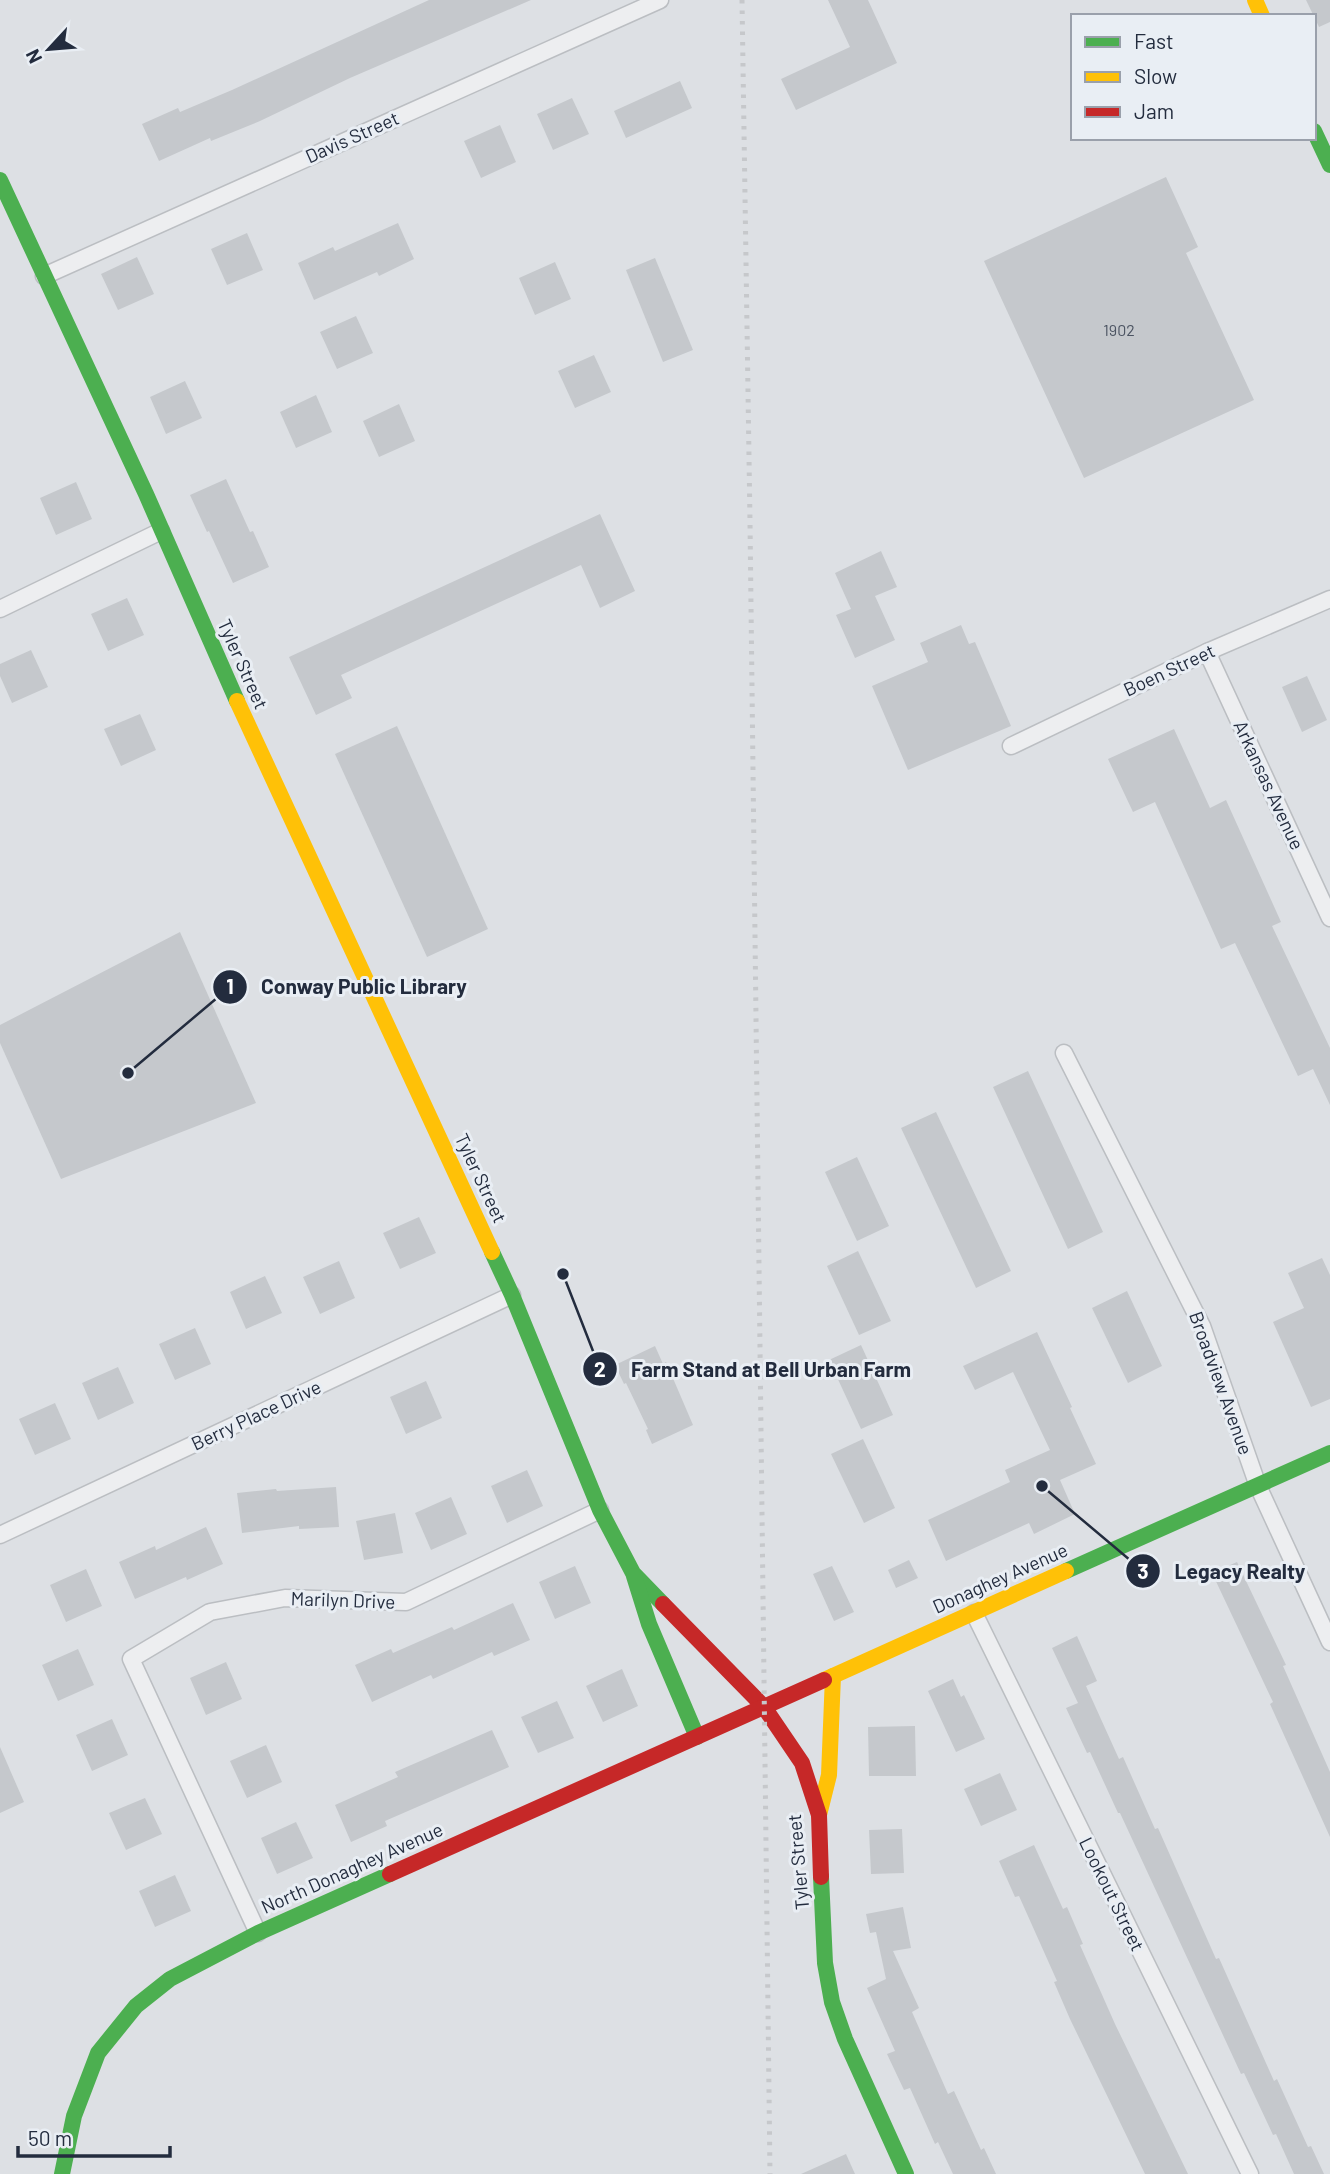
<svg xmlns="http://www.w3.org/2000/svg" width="1330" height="2174" font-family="Barlow,sans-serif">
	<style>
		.building { fill: #c5c8cc }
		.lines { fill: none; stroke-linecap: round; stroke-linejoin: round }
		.street-casing { stroke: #bbbec2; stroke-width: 19 }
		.street { stroke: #edeef0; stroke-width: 16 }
		.fast { stroke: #4caf50; stroke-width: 16 }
		.slow { stroke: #ffc107; stroke-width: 16 }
		.jam { stroke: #c62828; stroke-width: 16 }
		.rail { stroke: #c6c8cb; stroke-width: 5; stroke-dasharray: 3.5 7; stroke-linecap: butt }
		.labels { text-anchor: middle; stroke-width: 6; stroke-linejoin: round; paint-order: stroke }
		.number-label { font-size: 16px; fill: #4c5462 }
		.street-label { font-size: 19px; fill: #232c3e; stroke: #e9eef4 }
		.leader { fill: none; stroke: #232c3e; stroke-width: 2.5 }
		.callout-dot { fill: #232c3e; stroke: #e9eef4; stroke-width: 2.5 }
		.mark-label { font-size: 21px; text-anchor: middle; font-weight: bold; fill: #fff }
		.callout-label { font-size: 21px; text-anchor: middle; font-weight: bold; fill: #232c3e; stroke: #e9eef4; stroke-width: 6; stroke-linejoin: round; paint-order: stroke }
	</style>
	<rect width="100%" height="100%" fill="#dde0e4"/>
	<g class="building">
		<path d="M429,0H531L350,78L260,121L211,141L210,138L159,161L142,124L178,108L180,112L232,90Z"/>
		<path d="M828,0H868L897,63L796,110L781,79L850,47Z"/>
		<path d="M1306,0H1330V22L1319,27Z"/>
		<path d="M680,81L692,108L626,138L614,111Z"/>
		<path d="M572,98L589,134L553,150L537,114Z"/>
		<path d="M500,125L516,162L481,178L464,141Z"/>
		<path d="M1166,177L1198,247L1186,253L1254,400L1084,478L984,261Z"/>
		<path d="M398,223L414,259L379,276L377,272L314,300L298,263L333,247L335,251Z"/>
		<path d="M247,233L263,270L227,285L211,249Z"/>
		<path d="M137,257L154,294L118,310L101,274Z"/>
		<path d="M655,258L693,350L663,362L626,270Z"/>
		<path d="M555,262L571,299L535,315L519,278Z"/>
		<path d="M356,316L373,353L337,369L320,332Z"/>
		<path d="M594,355L611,392L575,408L558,371Z"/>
		<path d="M185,381L202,418L166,434L150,397Z"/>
		<path d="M316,395L332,432L296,448L280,412Z"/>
		<path d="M399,404L415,441L379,457L363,421Z"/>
		<path d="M226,479L250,532L253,531L269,567L233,583L209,531L207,532L190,495Z"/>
		<path d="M76,482L92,519L56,535L40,498Z"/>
		<path d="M600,514L635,591L600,608L581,565L341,675L352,698L316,715L289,657Z"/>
		<path d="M881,551L897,587L875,596L895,640L855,658L836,615L851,609L835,573Z"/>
		<path d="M127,598L144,635L108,651L91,614Z"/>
		<path d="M961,625L969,644L975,642L1011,726L908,770L872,686L928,662L920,643Z"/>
		<path d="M31,650L48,687L12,703L0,676V664Z"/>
		<path d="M1307,676L1327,720L1302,732L1282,687Z"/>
		<path d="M140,714L156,750L121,766L104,729Z"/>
		<path d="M397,726L488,929L427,957L335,754Z"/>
		<path d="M1174,729L1210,808L1226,800L1281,922L1272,926L1330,1048V1105L1313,1069L1298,1076L1235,943L1221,949L1155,802L1133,812L1108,759Z"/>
		<path d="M180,932L256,1103L61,1179L0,1043V1025Z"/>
		<path d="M1028,1071L1103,1232L1068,1249L993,1087Z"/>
		<path d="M936,1112L1011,1271L976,1288L901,1128Z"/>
		<path d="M857,1157L889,1226L857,1241L825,1172Z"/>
		<path d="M419,1217L436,1253L400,1269L383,1233Z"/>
		<path d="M858,1251L891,1321L859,1335L827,1266Z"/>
		<path d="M1322,1258L1330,1275V1399L1311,1407L1273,1322L1304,1308L1288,1273Z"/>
		<path d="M339,1261L355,1298L320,1314L303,1277Z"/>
		<path d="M265,1276L282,1313L246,1329L230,1292Z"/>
		<path d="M1127,1291L1162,1366L1128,1383L1092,1308Z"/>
		<path d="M195,1328L211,1364L175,1380L159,1344Z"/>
		<path d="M1037,1332L1072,1407L1070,1408L1096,1464L1060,1480L1075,1514L1034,1534L1029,1523L946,1561L928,1520L1010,1482L1005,1470L1050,1450L1013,1372L975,1390L963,1366Z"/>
		<path d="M861,1345L893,1415L861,1429L829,1360Z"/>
		<path d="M655,1346L663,1364L666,1362L693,1425L652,1444L646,1430L648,1429L626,1383L624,1384L615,1365Z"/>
		<path d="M118,1367L134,1403L98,1420L82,1383Z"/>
		<path d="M426,1381L442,1418L406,1434L390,1397Z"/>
		<path d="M55,1403L71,1439L35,1455L19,1419Z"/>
		<path d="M863,1439L895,1508L864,1523L831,1454Z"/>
		<path d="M527,1470L543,1506L507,1523L491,1486Z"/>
		<path d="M336,1487L339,1527L299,1529V1526L242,1533L237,1493L276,1489L277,1491Z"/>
		<path d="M451,1497L467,1534L431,1550L415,1513Z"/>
		<path d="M395,1513L403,1553L364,1560L356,1521Z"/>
		<path d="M206,1527L223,1564L187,1580L186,1577L135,1599L119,1562L155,1546L156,1550Z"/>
		<path d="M909,1560L918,1578L896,1588L888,1570Z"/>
		<path d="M1237,1562L1286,1665L1283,1666L1330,1772V1837L1270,1704L1273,1702L1212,1573Z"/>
		<path d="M575,1566L591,1603L555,1619L539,1582Z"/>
		<path d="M832,1566L854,1612L834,1621L813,1574Z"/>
		<path d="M86,1569L102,1606L66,1622L50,1585Z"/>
		<path d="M513,1603L530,1640L494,1656L492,1652L433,1679L431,1675L372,1702L355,1665L391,1649L393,1653L452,1627L454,1630Z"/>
		<path d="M1077,1636L1097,1681L1086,1686L1119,1759L1123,1757L1155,1829L1158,1828L1216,1959L1219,1958L1274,2081L1277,2079L1308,2147L1311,2146L1324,2174H1294L1276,2134L1273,2135L1244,2073L1241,2074L1120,1813H1118L1090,1752L1087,1753L1066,1708L1078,1703L1052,1648Z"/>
		<path d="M78,1649L94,1685L58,1701L42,1665Z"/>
		<path d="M226,1662L242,1699L206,1715L190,1678Z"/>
		<path d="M622,1669L638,1706L603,1722L586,1686Z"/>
		<path d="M953,1679L961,1697L964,1695L985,1739L956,1752L928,1691Z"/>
		<path d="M557,1701L574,1738L538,1753L521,1717Z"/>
		<path d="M112,1719L128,1755L92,1771L76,1735Z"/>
		<path d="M915,1726L916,1776H869L868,1727Z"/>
		<path d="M492,1730L509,1767L385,1821L387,1826L351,1842L335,1805L398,1777L395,1772Z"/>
		<path d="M266,1745L282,1782L247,1798L230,1761Z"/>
		<path d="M0,1747L24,1802L0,1813Z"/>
		<path d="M1000,1773L1017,1810L981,1826L964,1789Z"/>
		<path d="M145,1798L162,1834L126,1850L109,1813Z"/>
		<path d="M296,1822L313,1858L277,1874L261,1838Z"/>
		<path d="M902,1829L904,1873L871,1874L869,1830Z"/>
		<path d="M1034,1845L1063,1909L1067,1907L1083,1944L1080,1945L1115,2024L1188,2174H1145L1070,2019L1054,1982L1057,1981L1019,1896L1015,1897L999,1861Z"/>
		<path d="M175,1875L191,1911L155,1927L139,1891Z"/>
		<path d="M903,1907L911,1948L893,1951L919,2008L912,2012L948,2094L954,2091L981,2150L984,2148L996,2174H953L938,2142L935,2144L910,2088L904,2090L887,2054L895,2051L867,1988L886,1979L876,1932L870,1933L866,1914Z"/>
		<path d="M846,2154L855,2174H801Z"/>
	</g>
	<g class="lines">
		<defs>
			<g id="street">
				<path d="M44,276L660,0"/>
				<path d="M0,609L161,531"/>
				<path d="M1207,652L1330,918"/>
				<path d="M1011,746L1207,652L1330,599"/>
				<path d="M1064,1053L1202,1326L1258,1486L1330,1642"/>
				<path d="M0,1535L512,1295"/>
				<path d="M974,1613L1250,2174"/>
				<path d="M258,1933L131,1659L210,1612L285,1598L406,1602L600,1510"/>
			</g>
		</defs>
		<use href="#street" class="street-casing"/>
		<use href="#street" class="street"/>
		<g class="fast">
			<path d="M1314,131L1330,165"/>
			<path d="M0,180L146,494L237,701"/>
			<path d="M492,1252L512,1295L600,1510L633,1573L663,1604"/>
			<path d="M1066,1571L1330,1453"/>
			<path d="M634,1576L649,1624L697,1737"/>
			<path d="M821,1877L825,1963L832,2002L845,2039L906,2174"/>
			<path d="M62,2174L74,2116L98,2053L136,2006L170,1979L258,1933L390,1874"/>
		</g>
		<g class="slow">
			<path d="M1255,0L1262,16"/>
			<path d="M237,701L492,1252"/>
			<path d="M824,1680L1066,1571"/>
			<path d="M819,1815L829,1775L833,1676"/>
		</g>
		<g class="jam">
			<path d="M663,1604L764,1707L802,1763L819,1815L821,1877"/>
			<path d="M390,1874L824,1680"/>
		</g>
		<path class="rail" d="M742,0L750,522L770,2174"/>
	</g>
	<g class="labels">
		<g class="number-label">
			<text x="1119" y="336">1902</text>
		</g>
		<g class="street-label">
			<text transform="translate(352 137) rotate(-24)" y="7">Davis Street</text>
			<text transform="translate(243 664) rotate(66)" y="7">Tyler Street</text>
			<text transform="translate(1169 670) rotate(-25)" y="7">Boen Street</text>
			<text transform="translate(1269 785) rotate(65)" y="7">Arkansas Avenue</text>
			<text transform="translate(481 1178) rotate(65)" y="7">Tyler Street</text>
			<text transform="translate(1221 1383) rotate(70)" y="7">Broadview Avenue</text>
			<text transform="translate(256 1415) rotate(-25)" y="7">Berry Place Drive</text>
			<text transform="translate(1000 1578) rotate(-24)" y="7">Donaghey Avenue</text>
			<text transform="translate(343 1600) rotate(2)" y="7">Marilyn Drive</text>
			<text transform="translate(798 1862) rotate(-95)" y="7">Tyler Street</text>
			<text transform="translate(352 1868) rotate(-24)" y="7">North Donaghey Avenue</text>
			<text transform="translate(1112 1894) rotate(64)" y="7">Lookout Street</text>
		</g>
	</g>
	<path class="leader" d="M128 1073L230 987M563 1274L600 1369M1042 1486L1143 1571"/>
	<g class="callout-dot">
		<circle cx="128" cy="1073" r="7"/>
		<circle cx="563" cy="1274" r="7"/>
		<circle cx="1042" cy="1486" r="7"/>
		<circle cx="230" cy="987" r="18"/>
		<circle cx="600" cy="1369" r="18"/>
		<circle cx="1143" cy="1571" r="18"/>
	</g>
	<g class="mark-label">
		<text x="230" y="994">1</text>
		<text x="600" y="1377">2</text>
		<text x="1143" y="1579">3</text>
	</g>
	<g class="callout-label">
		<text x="364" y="994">Conway Public Library</text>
		<text x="771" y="1377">Farm Stand at Bell Urban Farm</text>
		<text x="1240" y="1579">Legacy Realty</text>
	</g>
	<rect x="1071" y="14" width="245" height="126" fill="#e9eef4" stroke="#9aa0ab" stroke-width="2"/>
	<rect x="1085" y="37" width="35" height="10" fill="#4caf50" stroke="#9aa0ab" stroke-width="2"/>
	<text x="1134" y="49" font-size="21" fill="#232c3e">Fast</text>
	<rect x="1085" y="72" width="35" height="10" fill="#ffc107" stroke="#9aa0ab" stroke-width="2"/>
	<text x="1134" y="84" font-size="21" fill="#232c3e">Slow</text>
	<rect x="1085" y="107" width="35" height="10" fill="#c62828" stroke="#9aa0ab" stroke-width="2"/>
	<text x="1134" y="119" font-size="21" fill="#232c3e">Jam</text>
	<g transform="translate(49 49) rotate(244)" stroke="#e9eef4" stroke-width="5" paint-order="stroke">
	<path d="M0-5L12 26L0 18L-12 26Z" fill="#232c3e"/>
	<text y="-10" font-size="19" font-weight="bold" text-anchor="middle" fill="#232c3e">N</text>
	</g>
	<path d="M18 2146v10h152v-10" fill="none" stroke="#232c3e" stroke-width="3.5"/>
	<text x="28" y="2146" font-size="21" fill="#232c3e" stroke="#e9eef4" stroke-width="5" paint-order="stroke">50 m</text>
</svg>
